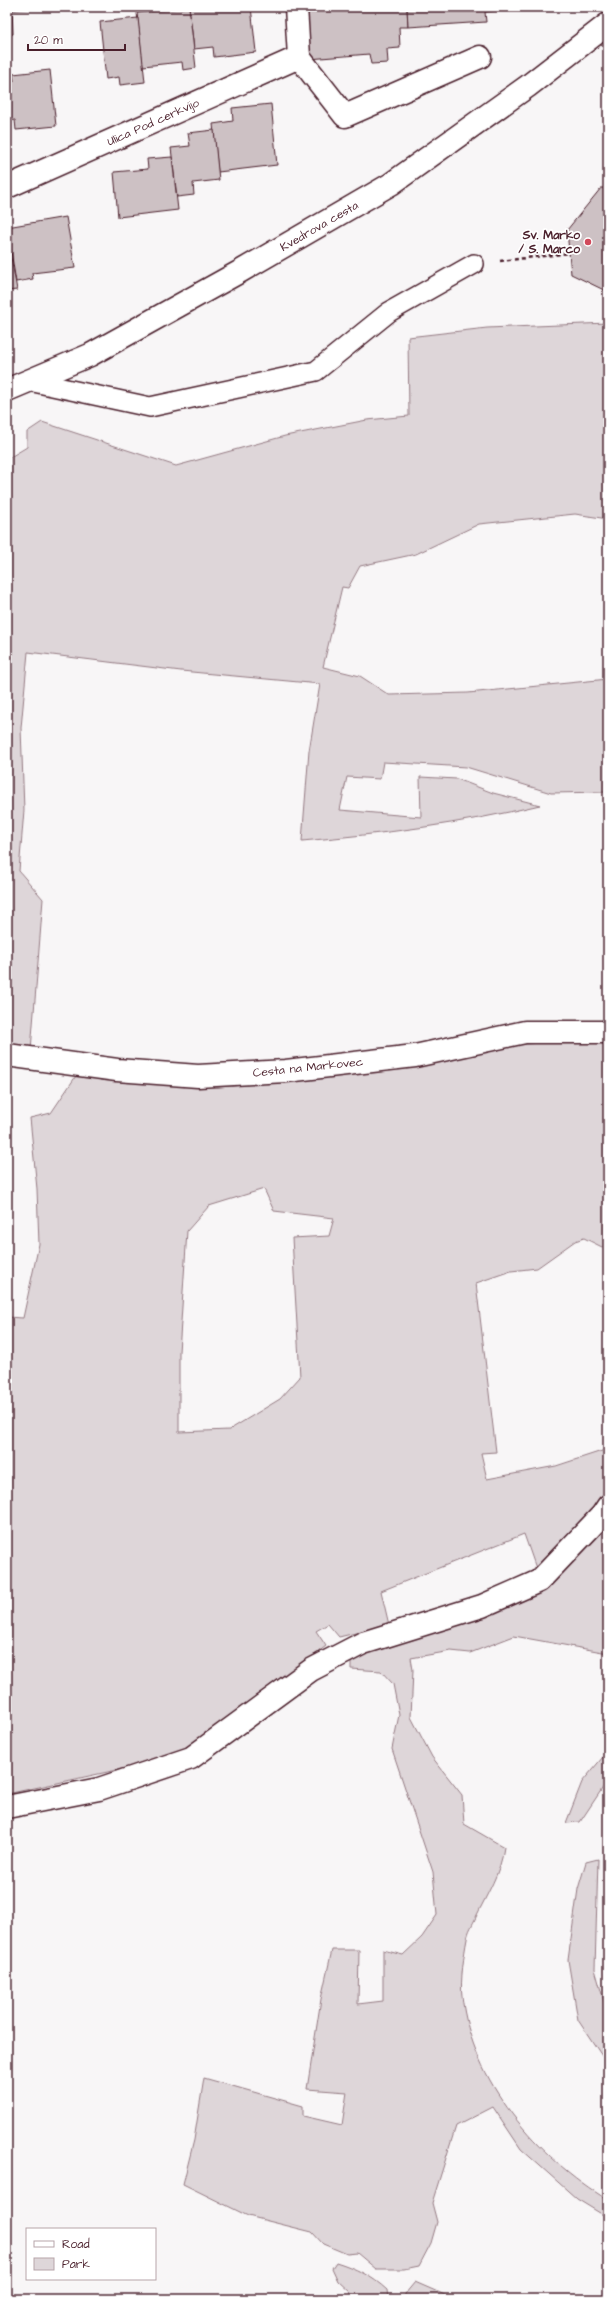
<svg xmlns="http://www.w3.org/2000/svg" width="615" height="2306" font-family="'Architects Daughter',sans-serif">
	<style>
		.green { fill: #ded6d9; stroke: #947a82; fill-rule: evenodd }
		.building { fill: #cdc1c4; stroke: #4a1f2b }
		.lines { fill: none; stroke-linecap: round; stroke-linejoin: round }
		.service-casing { stroke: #4a1f2b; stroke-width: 22 }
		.minor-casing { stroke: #4a1f2b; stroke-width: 25 }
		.tertiary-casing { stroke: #4a1f2b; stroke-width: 25 }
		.path { stroke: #4a1f2b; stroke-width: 2.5; stroke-dasharray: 4 3; stroke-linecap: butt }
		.service { stroke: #fff; stroke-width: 19 }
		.minor { stroke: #fff; stroke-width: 22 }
		.tertiary { stroke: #fff; stroke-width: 22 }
		.poi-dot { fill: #d1495b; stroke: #fff; stroke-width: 1.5 }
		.labels { text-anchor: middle; stroke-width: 3.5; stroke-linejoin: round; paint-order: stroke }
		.street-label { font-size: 12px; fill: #4a1f2b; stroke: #fff }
		.poi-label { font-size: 12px; font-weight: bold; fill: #4a1f2b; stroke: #fff; text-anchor: end }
	</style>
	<rect width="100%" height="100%" fill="#f8f6f7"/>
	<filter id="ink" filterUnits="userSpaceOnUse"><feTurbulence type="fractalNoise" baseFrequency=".025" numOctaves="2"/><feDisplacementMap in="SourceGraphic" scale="8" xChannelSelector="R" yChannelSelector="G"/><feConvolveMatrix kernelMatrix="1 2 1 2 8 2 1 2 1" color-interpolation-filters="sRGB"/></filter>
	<g filter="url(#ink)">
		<g class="green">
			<path d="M608,323V519L575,514L479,524L416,554L360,566L348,588L342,587L323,667L360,676L389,695L468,693L608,679V792L551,793L466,767L383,762L380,779L347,777L340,810L421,817L420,777L457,779L493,793L540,805C461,824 383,834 302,841L309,751L320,684L181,671L28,652L21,728L24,810L19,871L43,899L31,1050L7,1048V459L27,447V432L42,422L176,466L285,436L367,420L409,416L408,337L487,328Z"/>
			<path d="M587,1040L608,1041V1250L584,1238L575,1241L537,1268L511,1271L476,1283L496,1452L481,1453L487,1479L556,1466L608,1449V1491L569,1548L538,1574L524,1534L381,1591L389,1625L339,1637L328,1624L316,1631L326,1646L190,1750L153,1762L7,1794V1317L23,1318L39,1244L37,1189L30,1118L51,1113L78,1073L218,1087L309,1080L421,1065L512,1045ZM264,1189L274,1211L334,1218L329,1236L292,1238L300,1377L280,1399L229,1430L179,1432V1352L187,1231L209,1206Z"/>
			<path d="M608,1523V1653L514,1636L470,1653L451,1651L411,1658L413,1670L411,1717L432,1757L462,1795L464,1824L504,1847C501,1872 487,1894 476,1917C473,1924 468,1931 467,1939C464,1954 460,1981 462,1996C472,2082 537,2157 608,2200V2218L577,2199L521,2149L493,2107L456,2126L432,2203L437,2222L431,2243L419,2266L404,2269H376L357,2253L347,2254L323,2244L312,2232L248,2216L183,2184L194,2140L204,2078L303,2106V2116L342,2125L347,2092L307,2089L321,1999L332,1950H359L358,2004L383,2001V1950L403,1955L422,1937L437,1915L433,1872L392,1749L399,1715L393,1684L381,1671L351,1669V1658L548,1587L600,1534Z"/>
			<path d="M608,1751V1780L580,1822L566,1823L582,1782Z"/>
			<path d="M598,1859L595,1969L608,2016V2065L578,2020L568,1960L578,1889L586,1862Z"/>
			<path d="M336,2262C355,2268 372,2276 387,2290L388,2299H348L351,2293L338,2281L332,2268Z"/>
			<path d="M415,2282L454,2299H405V2294Z"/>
		</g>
		<g class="building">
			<path d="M7,7H12L13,34L7,35Z"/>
			<path d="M12,7H62L12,10Z"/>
			<path d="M189,7H251L256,52L214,57L213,47L194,49Z"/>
			<path d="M189,7L196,68L183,70L182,62L143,66L137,13Z"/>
			<path d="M334,7H407L408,27H399L400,48L387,49L388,63L371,64L369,54L309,59L306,12L334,10Z"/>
			<path d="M407,7H508L509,9L485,12L486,22L408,27Z"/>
			<path d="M138,18L145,82L120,85L119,77L106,79L100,22Z"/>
			<path d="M50,70L56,126L16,130L15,120L7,121V82L14,81L13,74Z"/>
			<path d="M271,104L277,165L218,172L213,124L233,121L232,108Z"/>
			<path d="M214,130L219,180L193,183L194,195L177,197L171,148L190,146L188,133Z"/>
			<path d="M172,157L178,210L118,217L114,172L148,169L147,159Z"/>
			<path d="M601,188H608V292L571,274L567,230Z"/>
			<path d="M66,217L75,268L32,273L33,279L16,282L7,227Z"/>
			<path d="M7,235L17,290L7,291Z"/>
		</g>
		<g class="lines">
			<defs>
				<path id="service" d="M29,381L150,407L316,371L389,312L474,264"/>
				<g id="minor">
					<path d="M299,57L345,116L480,57"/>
					<path d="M7,187L299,57L296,7"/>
					<path d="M7,1055L117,1070L198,1076L286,1071L415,1056L525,1032H608"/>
					<path d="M7,1807L99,1789L191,1758L311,1670L363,1643L482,1606L539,1581L602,1515L608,1506"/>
				</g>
				<path id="tertiary" d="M7,390L90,355L241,271L391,184L528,86L608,24"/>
			</defs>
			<use href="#service" class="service-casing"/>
			<use href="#minor" class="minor-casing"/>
			<use href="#tertiary" class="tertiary-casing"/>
			<path class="path" d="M500,261L570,253"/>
			<use href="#service" class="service"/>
			<use href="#minor" class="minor"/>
			<use href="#tertiary" class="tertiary"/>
		</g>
	</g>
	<circle class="poi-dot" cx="588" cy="242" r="4"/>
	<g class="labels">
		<g class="street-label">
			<text transform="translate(153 122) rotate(-24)" y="4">Ulica Pod cerkvijo</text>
			<text transform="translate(319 226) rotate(-30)" y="4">Kvedrova cesta</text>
			<text transform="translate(308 1067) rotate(-6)" y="4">Cesta na Markovec</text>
		</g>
		<g class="poi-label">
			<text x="580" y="239">Sv. Marko<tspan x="580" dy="14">/ S. Marco</tspan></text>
		</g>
	</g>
	<rect width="615" height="2306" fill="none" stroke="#fff" stroke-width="24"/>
	<rect x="12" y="12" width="591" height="2282" fill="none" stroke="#4a1f2b" stroke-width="1.5" filter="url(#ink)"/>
	<rect x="26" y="2228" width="130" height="52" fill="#ffffff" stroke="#b7a5aa"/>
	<rect x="34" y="2241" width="20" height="6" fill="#ffffff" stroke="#b7a5aa"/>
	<text x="62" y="2248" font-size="12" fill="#4a1f2b">Road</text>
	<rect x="34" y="2258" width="20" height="12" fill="#ded6d9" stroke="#b7a5aa"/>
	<text x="62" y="2268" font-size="12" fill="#4a1f2b">Park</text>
	<path d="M28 44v6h97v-6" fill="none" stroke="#4a1f2b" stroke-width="2"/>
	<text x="34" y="44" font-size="12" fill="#4a1f2b" stroke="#ffffff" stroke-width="3" paint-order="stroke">20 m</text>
</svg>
